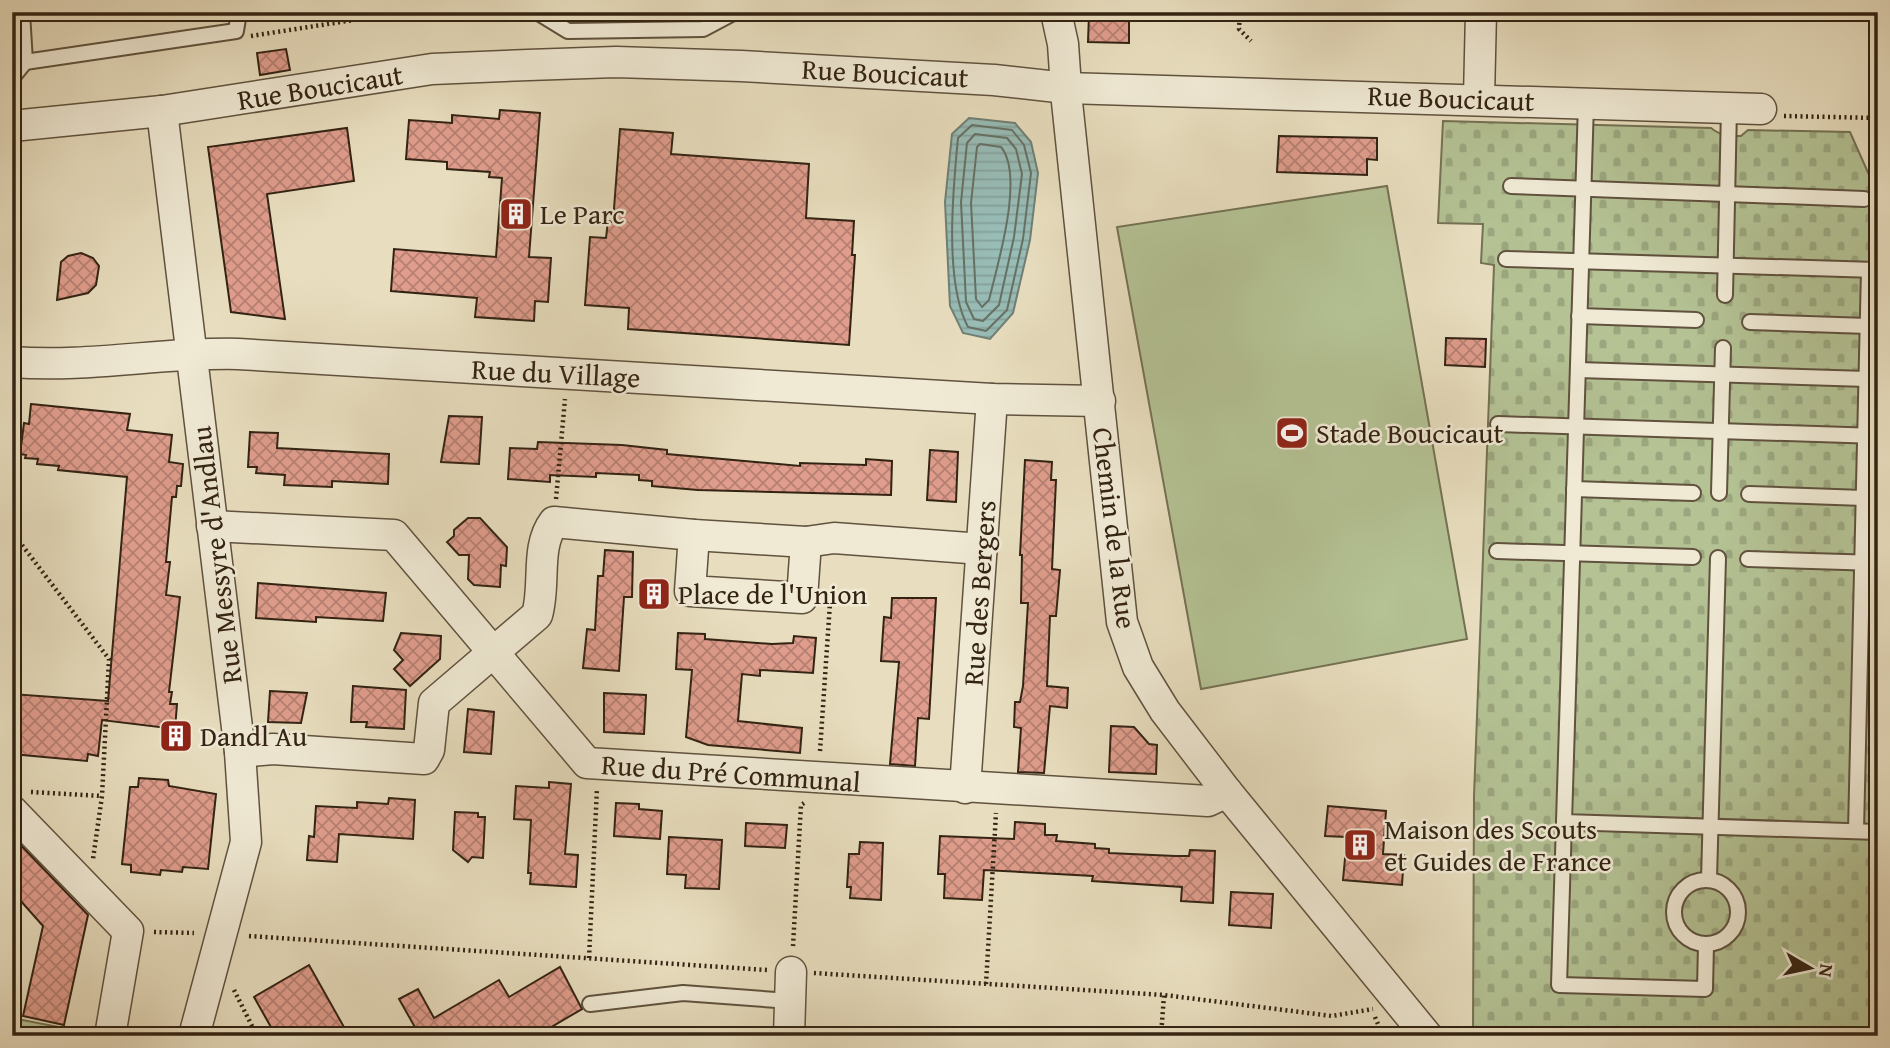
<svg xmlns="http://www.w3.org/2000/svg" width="1890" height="1048" font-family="'Gentium Book Plus',serif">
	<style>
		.grass { fill: #b4c294; stroke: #747254; stroke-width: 2 }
		.cemetery { fill: url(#cemetery-stones); stroke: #747254; stroke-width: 2 }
		.park { fill: url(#park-crowns); stroke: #747254; stroke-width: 2 }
		.water { fill: url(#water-rules); stroke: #707f75; stroke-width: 2 }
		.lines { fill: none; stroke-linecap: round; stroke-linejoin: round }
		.shore { stroke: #667064; stroke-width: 2 }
		.building { fill: url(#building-cross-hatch); stroke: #332313; stroke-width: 2 }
		.lane-casing { stroke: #60523e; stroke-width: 18 }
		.street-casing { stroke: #60523e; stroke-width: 33 }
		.path { stroke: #332313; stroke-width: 4.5; stroke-dasharray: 2 3.5; stroke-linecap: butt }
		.lane { stroke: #f0ead5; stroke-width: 14 }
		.street { stroke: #f0ead5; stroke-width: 30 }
		.labels { text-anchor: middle; stroke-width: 5; stroke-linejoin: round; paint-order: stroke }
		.street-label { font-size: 28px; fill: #332313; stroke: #f0ead5 }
		.poi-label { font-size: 28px; fill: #332313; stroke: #f0ead5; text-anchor: start }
	</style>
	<defs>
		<pattern id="cemetery-stones" width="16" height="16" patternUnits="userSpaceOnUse" patternTransform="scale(1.75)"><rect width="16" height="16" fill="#b4c294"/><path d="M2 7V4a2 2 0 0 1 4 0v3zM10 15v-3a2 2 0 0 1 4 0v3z" fill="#9ba67f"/></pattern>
		<pattern id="park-crowns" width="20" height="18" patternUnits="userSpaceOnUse" patternTransform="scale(1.75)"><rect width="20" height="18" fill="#b4c294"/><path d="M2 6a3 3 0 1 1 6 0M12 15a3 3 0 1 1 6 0" fill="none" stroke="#9ba67f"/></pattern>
		<pattern id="water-rules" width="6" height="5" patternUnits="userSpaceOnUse" patternTransform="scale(1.75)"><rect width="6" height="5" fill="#98bcb6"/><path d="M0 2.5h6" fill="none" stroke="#83a19c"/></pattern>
		<pattern id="building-cross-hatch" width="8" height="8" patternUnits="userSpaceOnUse" patternTransform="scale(1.75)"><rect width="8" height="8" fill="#e09d8d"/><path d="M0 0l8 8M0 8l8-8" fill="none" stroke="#b68072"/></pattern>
	</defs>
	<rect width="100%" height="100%" fill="#e8debf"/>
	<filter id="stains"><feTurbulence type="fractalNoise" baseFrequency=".00286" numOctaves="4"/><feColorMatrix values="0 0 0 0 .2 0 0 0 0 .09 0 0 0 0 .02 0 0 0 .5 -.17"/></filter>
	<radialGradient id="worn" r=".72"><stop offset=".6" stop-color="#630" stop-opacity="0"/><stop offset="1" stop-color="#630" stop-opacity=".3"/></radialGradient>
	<path class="grass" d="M1387,186L1467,639L1201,689L1117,227Z"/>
	<path class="cemetery" d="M1443,121L1711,128C1721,136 1728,136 1741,136L1748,130L1850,132L1878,195V1036H1473L1474,796L1494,265L1481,263L1483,224L1438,223Z"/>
	<path class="park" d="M12,1018L64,1028L62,1036H12Z"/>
	<path class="water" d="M969,118L1015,123L1031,142L1038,173L1030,240L1013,313L990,339L963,333L950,306L945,202L952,134Z"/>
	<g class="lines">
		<g class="shore">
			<path d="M972,125L1012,130L1024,145L1031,173L1023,239L1007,310L986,331L968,327C944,282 953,189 958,138Z"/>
			<path d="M975,134L1007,138L1016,149L1022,174L1014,237L999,305L983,321L974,319L966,302L961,202L967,143Z"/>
			<path d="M980,144L1001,147C1025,176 997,266 989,300L982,307L976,299L971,203L977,147Z"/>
		</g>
	</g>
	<g class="building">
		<path d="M1089,14L1129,15V43L1088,42Z"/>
		<path d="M286,49L290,70L260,75L257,53Z"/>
		<path d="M500,110L540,113L529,257L551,258L548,302L535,301L534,321L475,317L477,298L391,291L394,249L496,257L502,178L489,177L490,172L447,169V162L406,159L409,120L452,123V115L499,119Z"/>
		<path d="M347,128L354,181L267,194L285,319L231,312L208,147Z"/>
		<path d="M620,129L673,133L671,154L809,164L806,218L854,221L852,255H855L849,345L628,329L629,308L585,305L590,237L606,238L608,221L613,222Z"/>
		<path d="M1279,136L1377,138V160L1367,159V175L1277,172Z"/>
		<path d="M81,253L93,258L99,266L96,285L88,293L57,300L61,262L68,256Z"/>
		<path d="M1446,338L1486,339L1485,367L1445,365Z"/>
		<path d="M31,404L130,414L127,430L172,435L169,462L183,464L181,486H177L176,497H172L166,562H170L166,595L180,597L169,692H172L170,704H177L175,729L102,720L98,756L88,754L87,761L12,754V694L108,701L127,477L58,470L59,466L37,464L38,459L25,458L26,455L20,454L24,423L29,424Z"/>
		<path d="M449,416L482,417L479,464L441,462Z"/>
		<path d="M250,432L278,433L277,448L389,454L388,484L332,481V487L284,485L285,475L256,473L257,467H248Z"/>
		<path d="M538,442L622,445L667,450V454L800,466V463L866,465V459L892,461L891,495L698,490L652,486V481L639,480V475L596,473V477L550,475V482L508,479L510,448L537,449Z"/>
		<path d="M930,450L958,452L956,502L927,500Z"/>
		<path d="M1025,460L1052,462L1051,480H1056L1052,569L1060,570L1056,616H1050L1047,686L1068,688L1067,708L1050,706L1044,773L1018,772L1021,728L1014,727L1015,702H1020L1023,686L1028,603H1021L1022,555H1020Z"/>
		<path d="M468,518H480L507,547L506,566L501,565L500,587L474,585L468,579L469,555H459L447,542L454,536V530Z"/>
		<path d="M605,550L633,552L632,597H624L619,671L583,668L587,629L595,630L598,576H603Z"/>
		<path d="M258,583L386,593L383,621L316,617V622L256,618Z"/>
		<path d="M892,598H936L929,719L918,718L915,766L890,764L899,662L881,661L884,617L891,618Z"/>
		<path d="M401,633L441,636L440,659L410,686L394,669L403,660L394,650Z"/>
		<path d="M678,633L705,634V639L772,644L793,643L794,636L816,638L813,673L760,670V676L742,674L738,721L802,728L800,753L708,745L686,737L692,670L676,669Z"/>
		<path d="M353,686L406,690L404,729L366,727L367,722H351Z"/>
		<path d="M270,691L307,693L301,723L268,722Z"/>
		<path d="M604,693L646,695L644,734L604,732Z"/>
		<path d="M468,709L494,712L491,754L464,752Z"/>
		<path d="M1111,726L1134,727L1149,744L1157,745L1156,774L1109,772Z"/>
		<path d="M139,778L168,780L169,786L216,794L208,869L183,867L182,872L161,870L160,875L131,872V865L122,864L130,787H138Z"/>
		<path d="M549,782L571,784L565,854L578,855L576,887L530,884L531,873H528L531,820L514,819L516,786L549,788Z"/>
		<path d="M389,798L415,800L413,839L339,834L337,862L307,860L309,836L314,837L316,806L357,808V802L388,804Z"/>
		<path d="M616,803L639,804V809L662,811L660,839L614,836Z"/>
		<path d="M1328,806L1386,811L1383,854L1404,855L1402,885L1343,880L1347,837L1325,836Z"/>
		<path d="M455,812L478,813V817H485L483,858L472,857L468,862L453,850Z"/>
		<path d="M1015,822L1045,824V835H1057L1056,841L1095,844V848L1109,849V853L1175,856H1189L1190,850L1215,851L1213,903L1181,901L1182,887L1092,881L1093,876L984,870L982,900L944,898L945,874H938L940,836L1014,839Z"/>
		<path d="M746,823L787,825L785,848L745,846Z"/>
		<path d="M12,836L88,915L64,1025L23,1016L43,926L12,891Z"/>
		<path d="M669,837L722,840L719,889L685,888L686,875L667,874Z"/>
		<path d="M860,842L883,843L881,900L850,898L851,887H847L849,854H859Z"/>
		<path d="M1231,892L1273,894L1271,928L1229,925Z"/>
		<path d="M309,965L349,1036H276L254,997Z"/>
		<path d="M560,967L582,1009L536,1036H403L416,1029L399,999L418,989L434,1018L499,980L509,997Z"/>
	</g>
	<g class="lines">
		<defs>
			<g id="lane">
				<path d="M537,12L568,31L703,29L735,12"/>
				<path d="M25,62L236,31L239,12"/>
				<path d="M12,78L25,62L22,12"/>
				<path d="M1586,103L1564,822L1878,832"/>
				<path d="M1511,186L1864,199"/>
				<path d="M1506,259L1876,270"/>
				<path d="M1725,295L1729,108"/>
				<path d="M1579,316L1696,320"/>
				<path d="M1750,322L1868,326"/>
				<path d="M1578,370L1867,379"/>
				<path d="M1498,424L1878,436"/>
				<path d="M1574,489L1693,493"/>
				<path d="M1719,493L1723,348"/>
				<path d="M1749,494L1864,498"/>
				<path d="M1497,551L1693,557"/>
				<path d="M1748,559L1878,563"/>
				<path d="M1564,822L1559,985L1705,989L1706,944"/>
				<path d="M1856,831L1869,270"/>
				<path d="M1709,879L1718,558"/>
				<circle cx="1706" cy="912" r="32"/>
				<path d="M590,1004L683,993L790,1001"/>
			</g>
			<g id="street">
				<path d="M1056,12L1063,44L1067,102L1122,622L1138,667L1165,711L1227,792L1427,1036"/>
				<path d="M1479,98L1481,12"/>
				<path d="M162,111L240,752L246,842L194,1036"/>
				<path d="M12,126L162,111L432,69L528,65L616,62L741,66L994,80L1066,88L1761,109"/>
				<path d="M12,362C88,368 163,352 238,354L992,399L1100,401"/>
				<path d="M212,526L394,535L587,763L1208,801L1227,792"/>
				<path d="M694,535L690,591L802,598L806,542"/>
				<path d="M240,752L273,749L424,759L429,750L434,703L537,615C546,585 535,547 554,522L694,535L806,542L834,538L982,549"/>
				<path d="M965,788L992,399"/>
				<path d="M12,811L128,931L110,1036"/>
				<path d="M789,1036L791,972"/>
			</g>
		</defs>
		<use href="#lane" class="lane-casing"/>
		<use href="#street" class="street-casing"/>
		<g class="path">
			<path d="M1240,12L1239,29L1251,41"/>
			<path d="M1875,12L1878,20"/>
			<path d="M251,36L405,12"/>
			<path d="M1784,116L1878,118"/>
			<path d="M12,238L18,337"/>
			<path d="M12,401L14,387"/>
			<path d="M556,499L565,399"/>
			<path d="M12,532L109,659L102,796"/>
			<path d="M820,751L830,603"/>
			<path d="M31,792L102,796L93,859"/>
			<path d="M154,932L194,933"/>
			<path d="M249,936L767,970"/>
			<path d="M793,946L801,805L804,803"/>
			<path d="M589,958L597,788"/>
			<path d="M814,973L1164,995L1332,1016L1373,1009"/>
			<path d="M986,984L996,813"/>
			<path d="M234,990L254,1030L250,1036"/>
			<path d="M1375,1017L1383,1036"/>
			<path d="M1161,1036L1164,995"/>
		</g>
		<use href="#lane" class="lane"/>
		<use href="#street" class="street"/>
	</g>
	<defs>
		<symbol id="building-square" viewBox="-11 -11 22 22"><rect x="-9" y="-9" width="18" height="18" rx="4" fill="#8f2418" stroke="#f0ead5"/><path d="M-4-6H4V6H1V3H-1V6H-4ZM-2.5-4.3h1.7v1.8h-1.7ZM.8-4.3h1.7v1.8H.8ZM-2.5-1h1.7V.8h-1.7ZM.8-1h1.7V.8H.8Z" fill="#fff"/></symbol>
		<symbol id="stadium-square" viewBox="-11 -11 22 22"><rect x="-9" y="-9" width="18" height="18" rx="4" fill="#8f2418" stroke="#f0ead5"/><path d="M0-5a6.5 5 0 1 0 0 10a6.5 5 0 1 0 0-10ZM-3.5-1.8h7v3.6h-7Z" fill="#fff"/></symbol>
	</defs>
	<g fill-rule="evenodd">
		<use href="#building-square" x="497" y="195" width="38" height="38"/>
		<use href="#stadium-square" x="1273" y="414" width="38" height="38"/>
		<use href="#building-square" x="635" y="575" width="38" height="38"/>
		<use href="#building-square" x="157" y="717" width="38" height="38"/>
		<use href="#building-square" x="1341" y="826" width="38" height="38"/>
	</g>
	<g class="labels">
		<g class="street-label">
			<text transform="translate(885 73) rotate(3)" y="10">Rue Boucicaut</text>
			<text transform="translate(320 87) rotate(-9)" y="10">Rue Boucicaut</text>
			<text transform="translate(1451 98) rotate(2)" y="10">Rue Boucicaut</text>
			<text transform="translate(556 373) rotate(3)" y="10">Rue du Village</text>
			<text transform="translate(1115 528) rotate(83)" y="10">Chemin de la Rue</text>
			<text transform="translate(216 555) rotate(-97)" y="10">Rue Messyre d'Andlau</text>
			<text transform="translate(979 593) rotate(-86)" y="10">Rue des Bergers</text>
			<text transform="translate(731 773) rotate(4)" y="10">Rue du Pré Communal</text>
		</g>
		<g class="poi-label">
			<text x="540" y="224">Le Parc</text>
			<text x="1316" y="443">Stade Boucicaut</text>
			<text x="678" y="604">Place de l'Union</text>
			<text x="200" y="746">Dandl Au</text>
			<text x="1384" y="839">Maison des Scouts<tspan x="1384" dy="32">et Guides de France</tspan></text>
		</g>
	</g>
	<rect width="1890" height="1048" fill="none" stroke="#e8debf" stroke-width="42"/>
	<rect x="14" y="14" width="1862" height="1020" fill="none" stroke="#332313" stroke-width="3.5"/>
	<rect x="21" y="21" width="1848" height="1006" fill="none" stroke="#332313" stroke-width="2"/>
	<g transform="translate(1810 968) rotate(99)" stroke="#f0ead5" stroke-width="5" paint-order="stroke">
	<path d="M0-5L12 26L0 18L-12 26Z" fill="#332313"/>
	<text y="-10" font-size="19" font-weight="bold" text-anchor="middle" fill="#332313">N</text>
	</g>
	<rect width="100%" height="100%" filter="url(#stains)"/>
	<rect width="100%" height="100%" fill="url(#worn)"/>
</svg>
